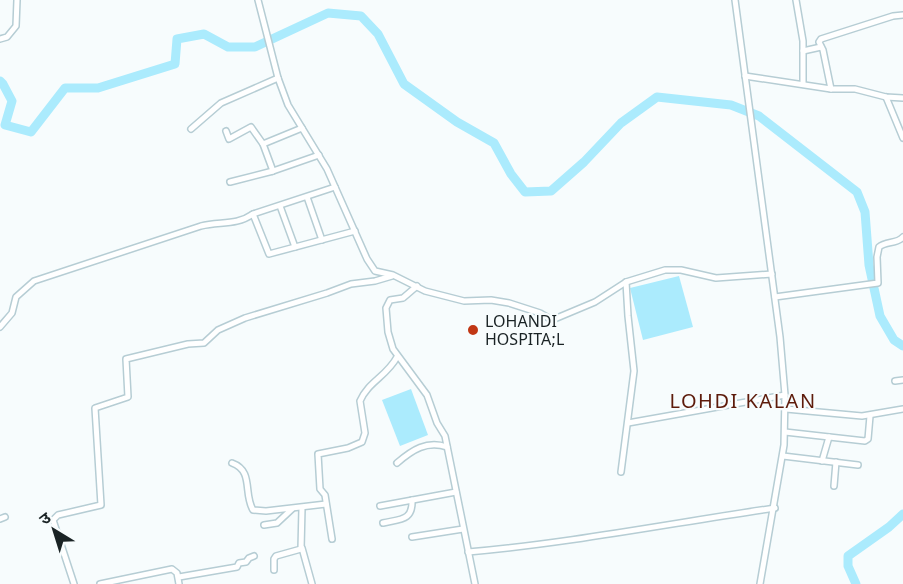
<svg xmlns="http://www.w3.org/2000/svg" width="903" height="584" font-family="Georgia,'Noto Sans Devanagari',serif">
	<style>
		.water { fill: #abebfd }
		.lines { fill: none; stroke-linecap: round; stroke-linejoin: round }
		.river { stroke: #abebfd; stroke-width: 9 }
		.minor-casing { stroke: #b6cdd4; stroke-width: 8 }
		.minor { stroke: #fff; stroke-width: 5 }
		.poi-dot { fill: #c13714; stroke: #f7fcfd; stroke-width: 2 }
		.labels { text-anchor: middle; stroke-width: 4.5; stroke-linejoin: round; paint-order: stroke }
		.poi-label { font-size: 16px; fill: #1a2325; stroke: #f7fcfd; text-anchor: start }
		.quarter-label { font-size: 20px; letter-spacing: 1.5px; fill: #5d1b0b; stroke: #f7fcfd }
	</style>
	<rect width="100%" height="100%" fill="#f7fcfd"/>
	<g class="water">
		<path d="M679,276L693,327L643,340L630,288Z"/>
		<path d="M411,389L428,435L400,446L382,400Z"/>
	</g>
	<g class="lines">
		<g class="river">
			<path d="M0,81L3,84L12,101L5,125L31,132L65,88H98L175,64L177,39L204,34L228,47H255L328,13L361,16L378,34L404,84L457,122L494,143L511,174L525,192L551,191L584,162L621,123L657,97L731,105L759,116L857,192L865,212L869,265L880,316L894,340L903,346"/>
			<path d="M856,584L848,566V556L889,527L903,514"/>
		</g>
		<defs>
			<g id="minor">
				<path d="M258,0L278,78L288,105L327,169L367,259L375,271L393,275L425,291L464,301L491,300L509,303L540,313L552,320L595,302L626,282L665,270H681L716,278L772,274"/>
				<path d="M735,0L780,337L785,395L784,445L760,584"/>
				<path d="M796,0L803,41V84"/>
				<path d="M0,39L7,37L16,26L17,0"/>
				<path d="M803,51L821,47"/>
				<path d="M745,76L831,89H855L886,97L903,98"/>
				<path d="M831,89L823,50L819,42L821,39L893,16L903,15"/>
				<path d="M886,97L903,138"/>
				<path d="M191,129L221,103L278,78"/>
				<path d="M226,131L229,139L251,127L263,144L273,171"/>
				<path d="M263,144L302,128"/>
				<path d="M230,182L273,171L319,155"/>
				<path d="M307,197L322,240"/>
				<path d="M280,206L295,247"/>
				<path d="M253,214L269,254L355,231"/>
				<path d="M417,286L403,298L390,300L386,308L388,332L393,349L427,395L437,423L445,436L475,584"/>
				<path d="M775,297L878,283L877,257L879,247C886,241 897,244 903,237"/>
				<path d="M0,327L12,313L16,297L34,281L201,226C219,221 236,226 253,214L335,187"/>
				<path d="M895,381L903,380"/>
				<path d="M786,409L862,416L903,409"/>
				<path d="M628,423L785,395"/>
				<path d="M785,432L865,441L868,439L870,416"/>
				<path d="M783,456L858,465"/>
				<path d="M822,461L829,437"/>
				<path d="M232,463C254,471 243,493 253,510L266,511L326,504"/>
				<path d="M397,463C412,450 427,440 447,447"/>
				<path d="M621,472L634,371L628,316L626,282"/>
				<path d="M834,486L836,462"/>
				<path d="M380,506L456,492"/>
				<path d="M0,519L5,517"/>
				<path d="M383,523C400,519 413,521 412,500"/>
				<path d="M264,525L277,523L292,509"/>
				<path d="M412,537L463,529"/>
				<path d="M332,539L325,495L320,489L318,454L348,448L362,442L365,433L360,401C368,382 387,376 397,357"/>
				<path d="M302,548L312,584"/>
				<path d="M468,552C571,543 672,523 775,508"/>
				<path d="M274,570V559L276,556L301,549L302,508"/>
				<path d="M179,577L237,567L239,563L246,562L249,558L254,556"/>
				<path d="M74,584L53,520L58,515L101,505L95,408L128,397L126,359L188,344L204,343L218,330L245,318L327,293L351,284L375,281L392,276"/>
				<path d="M100,584L172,569L177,573L179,584"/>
			</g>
		</defs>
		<use href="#minor" class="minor-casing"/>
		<use href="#minor" class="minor"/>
	</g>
	<circle class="poi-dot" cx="473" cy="330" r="6"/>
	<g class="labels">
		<g class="poi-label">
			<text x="485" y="327">LOHANDI<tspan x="485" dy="18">HOSPITA;L</tspan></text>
		</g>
		<g class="quarter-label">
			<text x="743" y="408">LOHDI KALAN</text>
		</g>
	</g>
	<g transform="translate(54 530) rotate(322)" stroke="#f7fcfd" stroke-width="4.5" paint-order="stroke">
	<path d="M0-4.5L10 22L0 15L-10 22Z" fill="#1a2325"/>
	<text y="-9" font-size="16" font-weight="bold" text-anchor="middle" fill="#1a2325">उ</text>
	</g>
</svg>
